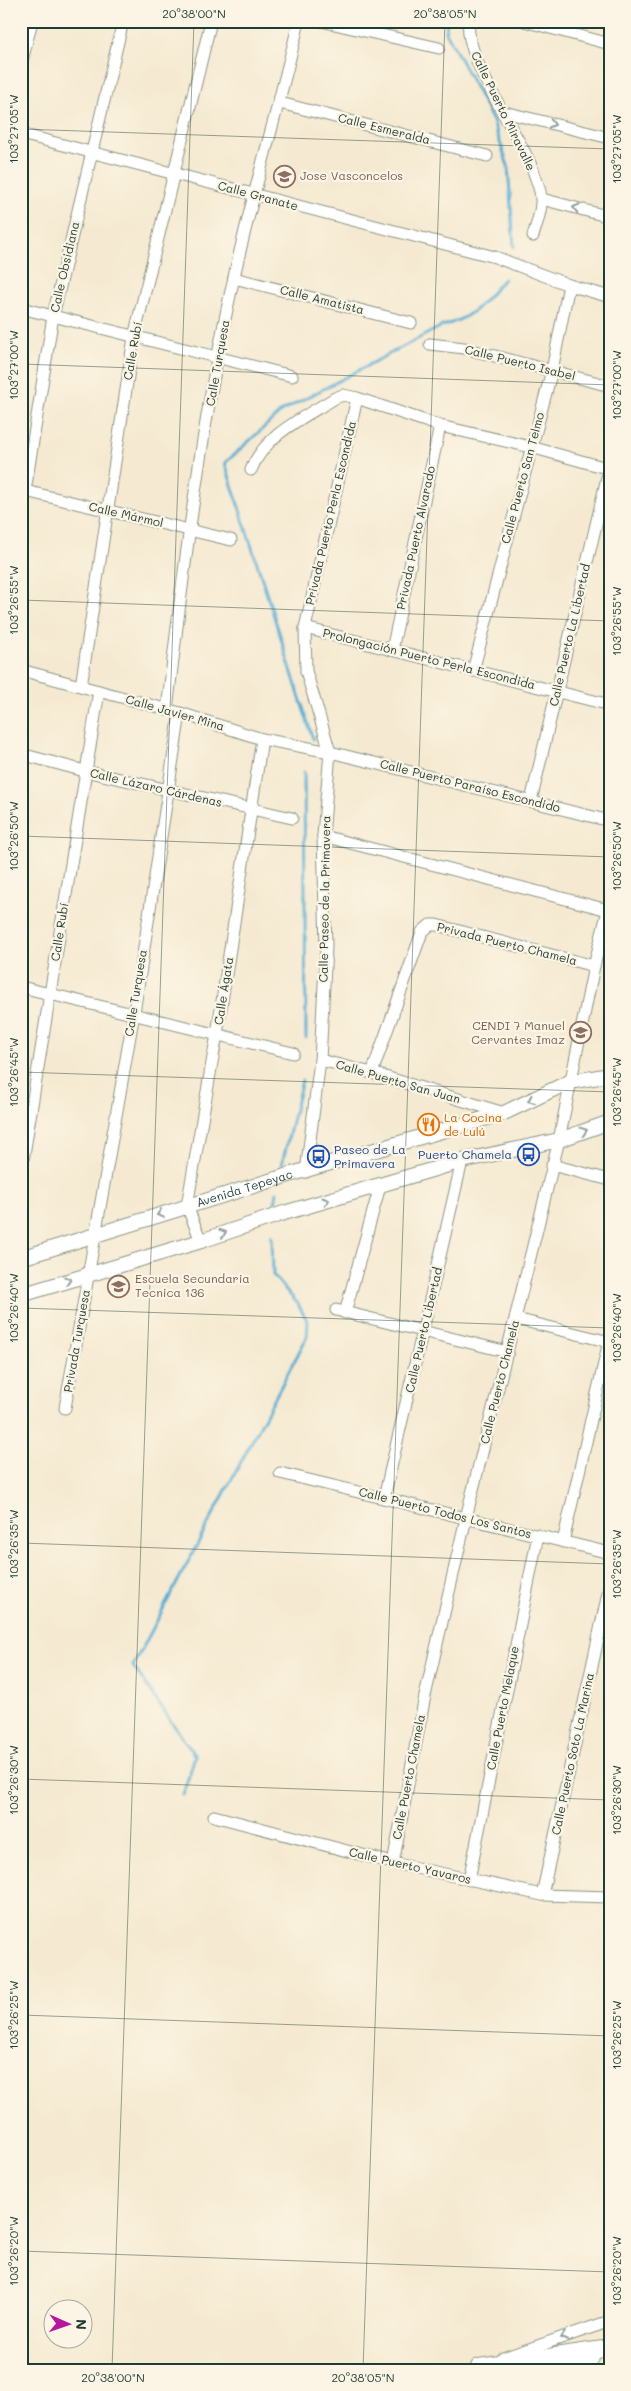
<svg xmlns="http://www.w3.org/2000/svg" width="631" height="2391" font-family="Mali,sans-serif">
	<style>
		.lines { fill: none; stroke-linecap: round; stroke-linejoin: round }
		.stream { stroke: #57add3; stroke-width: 3 }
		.minor-casing { stroke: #8a9482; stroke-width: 13 }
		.major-casing { stroke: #8a9482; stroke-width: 16 }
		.highway-casing { stroke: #8a9482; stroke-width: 18 }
		.minor { stroke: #fff; stroke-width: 11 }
		.major { stroke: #fff; stroke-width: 14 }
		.highway { stroke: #fff; stroke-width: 16 }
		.oneway { stroke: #8f9e9a }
		.ticks { fill: none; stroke: #1f3d34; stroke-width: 1; stroke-opacity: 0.45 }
		.labels { text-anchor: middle; stroke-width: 4.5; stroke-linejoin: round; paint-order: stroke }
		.street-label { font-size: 12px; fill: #1f3d34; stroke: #fcf5e5 }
		.education-label { font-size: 12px; fill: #785e54; stroke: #fcf5e5; text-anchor: start }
		.food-label { font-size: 12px; fill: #c56008; stroke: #fcf5e5; text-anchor: start }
		.transit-label { font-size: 12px; fill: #164399; stroke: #fcf5e5; text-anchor: start }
		.neatline { fill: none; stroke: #1f3d34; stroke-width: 2 }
		.ticks-label { font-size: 12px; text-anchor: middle; fill: #1f3d34 }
	</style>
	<rect width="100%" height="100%" fill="#fcf5e5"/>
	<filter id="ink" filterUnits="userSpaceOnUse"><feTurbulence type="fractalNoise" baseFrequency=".02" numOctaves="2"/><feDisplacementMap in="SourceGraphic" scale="10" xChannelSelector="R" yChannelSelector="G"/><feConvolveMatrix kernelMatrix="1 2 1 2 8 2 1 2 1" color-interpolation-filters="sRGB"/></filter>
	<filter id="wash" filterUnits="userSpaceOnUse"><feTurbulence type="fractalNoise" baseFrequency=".0096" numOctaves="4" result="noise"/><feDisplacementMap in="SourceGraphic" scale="20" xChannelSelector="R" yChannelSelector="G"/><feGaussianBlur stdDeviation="1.12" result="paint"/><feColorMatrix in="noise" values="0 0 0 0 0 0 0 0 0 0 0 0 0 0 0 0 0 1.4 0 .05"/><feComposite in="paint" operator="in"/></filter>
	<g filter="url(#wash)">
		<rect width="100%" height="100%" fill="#f5ead1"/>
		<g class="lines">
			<g class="stream">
				<path d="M447,21L446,32L493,121L508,166L514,247"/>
				<path d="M313,739L225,463L282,411L442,326C475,317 482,303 504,279"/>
				<path d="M304,772L306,1038"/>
				<path d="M282,1164L302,1080"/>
				<path d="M274,1209L277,1192"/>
				<path d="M183,1795L195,1756L133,1666L307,1337L308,1322L298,1304L273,1275L272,1235"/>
			</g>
		</g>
	</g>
	<g filter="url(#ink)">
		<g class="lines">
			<defs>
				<g id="minor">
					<path d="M321,21L439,48"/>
					<path d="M469,21C463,57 518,132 533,170C536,180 541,189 541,199C542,212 536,225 533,236"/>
					<path d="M524,21L610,44"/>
					<path d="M21,65L32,21"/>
					<path d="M280,103L487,156"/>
					<path d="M504,112L610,138"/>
					<path d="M21,134L495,257L569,285L610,297"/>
					<path d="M542,199L610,217"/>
					<path d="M234,278L411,323"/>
					<path d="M21,308L292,376"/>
					<path d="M430,344L464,348L610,386"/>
					<path d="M251,470C265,434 305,417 335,398L343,395L357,398L440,426L531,447L610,469"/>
					<path d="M21,490L231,540"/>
					<path d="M21,516L53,316L123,21"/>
					<path d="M305,628L610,705"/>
					<path d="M392,650L440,426"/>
					<path d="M21,670L180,713L262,739L330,752L610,821"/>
					<path d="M473,671L552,370L569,285"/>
					<path d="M81,686L134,337L211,21"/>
					<path d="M167,710C184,565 202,420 234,277C253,191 279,107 299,21"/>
					<path d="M21,754L85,771L292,818"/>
					<path d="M531,801L609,469"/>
					<path d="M323,836L608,910"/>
					<path d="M21,987L293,1053"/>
					<path d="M320,1060L372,1073L504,1113"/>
					<path d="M372,1073L422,932L430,925H436L594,966"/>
					<path d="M552,1165L610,1180"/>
					<path d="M306,1172L320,1060L326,947L323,836L330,752L306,671L305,628L357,398"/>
					<path d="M21,1173L99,691"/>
					<path d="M201,1241L187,1206L217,1034L262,739"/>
					<path d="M336,1310L508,1352"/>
					<path d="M345,1313L380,1186"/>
					<path d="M516,1319L610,1342"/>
					<path d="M65,1408L134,1013L180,713"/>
					<path d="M280,1473L610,1553"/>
					<path d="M384,1498L462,1161"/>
					<path d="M563,1542L610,1337"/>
					<path d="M214,1816L393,1863L542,1895L610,1897"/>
					<path d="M393,1863L425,1696L466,1518L559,1140L594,966L610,902"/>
					<path d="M469,1880L538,1535"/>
					<path d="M542,1895L610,1584"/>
					<path d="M503,2358L610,2321"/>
				</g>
				<g id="major">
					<path id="s1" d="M21,1258L292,1174L504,1113L569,1082L610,1075"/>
					<path d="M21,1295L201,1241L284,1213L462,1161L559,1140L610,1122"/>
				</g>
				<g id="highway">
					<path d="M479,2367L610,2348"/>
					<path d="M558,2370L591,2358"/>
				</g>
			</defs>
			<use href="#minor" class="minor-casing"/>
			<use href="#major" class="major-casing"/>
			<use href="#highway" class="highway-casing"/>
			<use href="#minor" class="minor"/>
			<use href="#major" class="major"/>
			<use href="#highway" class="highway"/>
		</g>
		<defs><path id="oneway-chevron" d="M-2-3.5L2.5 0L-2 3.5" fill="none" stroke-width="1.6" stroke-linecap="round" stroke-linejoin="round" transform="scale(1.25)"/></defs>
		<g class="oneway">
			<use href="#oneway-chevron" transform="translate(552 124) rotate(14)"/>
			<use href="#oneway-chevron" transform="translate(576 208) rotate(-166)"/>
			<use href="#oneway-chevron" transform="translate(531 1100) rotate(155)"/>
			<use href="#oneway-chevron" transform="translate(584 1131) rotate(-19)"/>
			<use href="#oneway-chevron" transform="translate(326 1201) rotate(-16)"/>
			<use href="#oneway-chevron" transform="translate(160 1214) rotate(162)"/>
			<use href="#oneway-chevron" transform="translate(223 1233) rotate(-19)"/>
			<use href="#oneway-chevron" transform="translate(68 1280) rotate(-18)"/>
			<use href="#oneway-chevron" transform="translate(564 2337) rotate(161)"/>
		</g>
	</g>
	<path class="ticks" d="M21,129L610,149M21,364L610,385M21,600L610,621M21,836L610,857M21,1072L610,1092M21,1308L610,1328M21,1543L610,1564M21,1779L610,1800M21,2015L610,2036M21,2251L610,2272M112,2370L194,21M363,2370L445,21"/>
	<defs>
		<symbol id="school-ring" viewBox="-11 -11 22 22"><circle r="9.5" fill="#fcf5e5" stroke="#8d6e63" stroke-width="1.5"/><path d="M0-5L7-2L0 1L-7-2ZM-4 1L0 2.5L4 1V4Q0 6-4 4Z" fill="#8d6e63"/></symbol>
		<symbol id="restaurant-ring" viewBox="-11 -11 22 22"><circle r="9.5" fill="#fcf5e5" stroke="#e8710a" stroke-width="1.5"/><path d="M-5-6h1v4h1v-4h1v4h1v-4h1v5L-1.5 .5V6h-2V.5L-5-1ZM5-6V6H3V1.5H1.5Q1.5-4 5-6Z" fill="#e8710a"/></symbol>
		<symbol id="bus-ring" viewBox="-11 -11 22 22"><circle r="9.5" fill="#fcf5e5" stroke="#1a4fb4" stroke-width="1.5"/><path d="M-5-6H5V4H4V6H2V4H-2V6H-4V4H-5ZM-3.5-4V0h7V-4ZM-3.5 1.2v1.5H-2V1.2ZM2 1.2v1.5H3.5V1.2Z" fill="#1a4fb4"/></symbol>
	</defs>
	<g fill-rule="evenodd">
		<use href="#school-ring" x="272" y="164" width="25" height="25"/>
		<use href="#school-ring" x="568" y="1020" width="25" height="25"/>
		<use href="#restaurant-ring" x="416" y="1112" width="25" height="25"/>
		<use href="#bus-ring" x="516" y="1142" width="25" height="25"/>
		<use href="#bus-ring" x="306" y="1144" width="25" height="25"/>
		<use href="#school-ring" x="106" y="1274" width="25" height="25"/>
	</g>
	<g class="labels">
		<g class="street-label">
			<text transform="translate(503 111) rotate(64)" y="4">Calle Puerto Miravalle</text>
			<text transform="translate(384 129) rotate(14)" y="4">Calle Esmeralda</text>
			<text transform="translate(258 196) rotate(15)" y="4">Calle Granate</text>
			<text transform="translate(65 267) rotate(-77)" y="4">Calle Obsidiana</text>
			<text transform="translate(322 300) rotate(14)" y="4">Calle Amatista</text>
			<text transform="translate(133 351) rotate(-80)" y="4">Calle Rubí</text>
			<text transform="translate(218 363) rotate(-80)" y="4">Calle Turquesa</text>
			<text transform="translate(520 363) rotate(14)" y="4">Calle Puerto Isabel</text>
			<text transform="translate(523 478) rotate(-75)" y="4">Calle Puerto San Telmo</text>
			<text transform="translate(331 513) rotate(-77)" y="4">Privada Puerto Perla Escondida</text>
			<text transform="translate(126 515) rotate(13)" y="4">Calle Mármol</text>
			<text transform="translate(416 538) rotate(-78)" y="4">Privada Puerto Alvarado</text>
			<text transform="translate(570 635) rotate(-77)" y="4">Calle Puerto La Libertad</text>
			<text transform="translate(429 659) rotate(14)" y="4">Prolongación Puerto Perla Escondida</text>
			<text transform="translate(175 713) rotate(16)" y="4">Calle Javier Mina</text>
			<text transform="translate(470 786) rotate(14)" y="4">Calle Puerto Paraíso Escondido</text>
			<text transform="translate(156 788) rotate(13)" y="4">Calle Lázaro Cárdenas</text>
			<text transform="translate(325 899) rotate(-89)" y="4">Calle Paseo de la Primavera</text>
			<text transform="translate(60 932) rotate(-81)" y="4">Calle Rubí</text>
			<text transform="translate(507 944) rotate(14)" y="4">Privada Puerto Chamela</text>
			<text transform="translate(224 991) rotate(-81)" y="4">Calle Ágata</text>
			<text transform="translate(136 993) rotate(-81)" y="4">Calle Turquesa</text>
			<text transform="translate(398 1082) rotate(16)" y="4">Calle Puerto San Juan</text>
			<text dy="4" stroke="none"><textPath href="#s1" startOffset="234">Avenida Tepeyac</textPath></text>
			<text transform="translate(424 1330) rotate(-77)" y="4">Calle Puerto Libertad</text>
			<text transform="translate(77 1341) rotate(-80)" y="4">Privada Turquesa</text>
			<text transform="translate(500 1382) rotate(-76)" y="4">Calle Puerto Chamela</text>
			<text transform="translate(445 1513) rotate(14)" y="4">Calle Puerto Todos Los Santos</text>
			<text transform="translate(503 1708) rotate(-79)" y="4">Calle Puerto Melaque</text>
			<text transform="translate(573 1754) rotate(-78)" y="4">Calle Puerto Soto La Marina</text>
			<text transform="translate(409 1777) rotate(-79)" y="4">Calle Puerto Chamela</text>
			<text transform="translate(410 1866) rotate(13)" y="4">Calle Puerto Yavaros</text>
		</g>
		<g class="education-label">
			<text x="300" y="180">Jose Vasconcelos</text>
			<text x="565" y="1030" text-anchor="end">CENDI 7 Manuel<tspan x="565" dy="14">Cervantes Imaz</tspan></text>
			<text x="135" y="1283">Escuela Secundaria<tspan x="135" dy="14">Tecnica 136</tspan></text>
		</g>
		<g class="food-label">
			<text x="444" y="1122">La Cocina<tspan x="444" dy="14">de Lulú</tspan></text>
		</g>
		<g class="transit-label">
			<text x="334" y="1154">Paseo de La<tspan x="334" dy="14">Primavera</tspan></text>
			<text x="512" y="1159" text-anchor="end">Puerto Chamela</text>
		</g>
	</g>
	<rect width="631" height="2391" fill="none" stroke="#fcf5e5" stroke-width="55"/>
	<g transform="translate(68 2324) rotate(92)"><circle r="24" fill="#fcf5e5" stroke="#a4ab9e"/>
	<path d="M0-4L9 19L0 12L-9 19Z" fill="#b5179e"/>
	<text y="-8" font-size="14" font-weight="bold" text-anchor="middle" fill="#1f3d34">N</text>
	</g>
	<rect x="28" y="28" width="576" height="2336" class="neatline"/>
	<g class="ticks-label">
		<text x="194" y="18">20°38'00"N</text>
		<text x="445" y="18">20°38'05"N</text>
		<text transform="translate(14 129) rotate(-90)" y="4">103°27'05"W</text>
		<text transform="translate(617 149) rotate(-90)" y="4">103°27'05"W</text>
		<text transform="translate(14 365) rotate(-90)" y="4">103°27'00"W</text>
		<text transform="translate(617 385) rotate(-90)" y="4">103°27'00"W</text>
		<text transform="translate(14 600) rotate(-90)" y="4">103°26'55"W</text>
		<text transform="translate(617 621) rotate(-90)" y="4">103°26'55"W</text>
		<text transform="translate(14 836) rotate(-90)" y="4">103°26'50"W</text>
		<text transform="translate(617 856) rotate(-90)" y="4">103°26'50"W</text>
		<text transform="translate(14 1072) rotate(-90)" y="4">103°26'45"W</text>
		<text transform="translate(617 1092) rotate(-90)" y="4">103°26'45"W</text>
		<text transform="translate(14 1308) rotate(-90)" y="4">103°26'40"W</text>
		<text transform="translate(617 1328) rotate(-90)" y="4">103°26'40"W</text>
		<text transform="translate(14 1544) rotate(-90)" y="4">103°26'35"W</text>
		<text transform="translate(617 1564) rotate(-90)" y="4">103°26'35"W</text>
		<text transform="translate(14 1780) rotate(-90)" y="4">103°26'30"W</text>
		<text transform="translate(617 1800) rotate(-90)" y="4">103°26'30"W</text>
		<text transform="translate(14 2015) rotate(-90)" y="4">103°26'25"W</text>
		<text transform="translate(617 2035) rotate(-90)" y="4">103°26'25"W</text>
		<text transform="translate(14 2251) rotate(-90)" y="4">103°26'20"W</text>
		<text transform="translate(617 2271) rotate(-90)" y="4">103°26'20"W</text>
		<text x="113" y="2382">20°38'00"N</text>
		<text x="363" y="2382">20°38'05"N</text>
	</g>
</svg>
